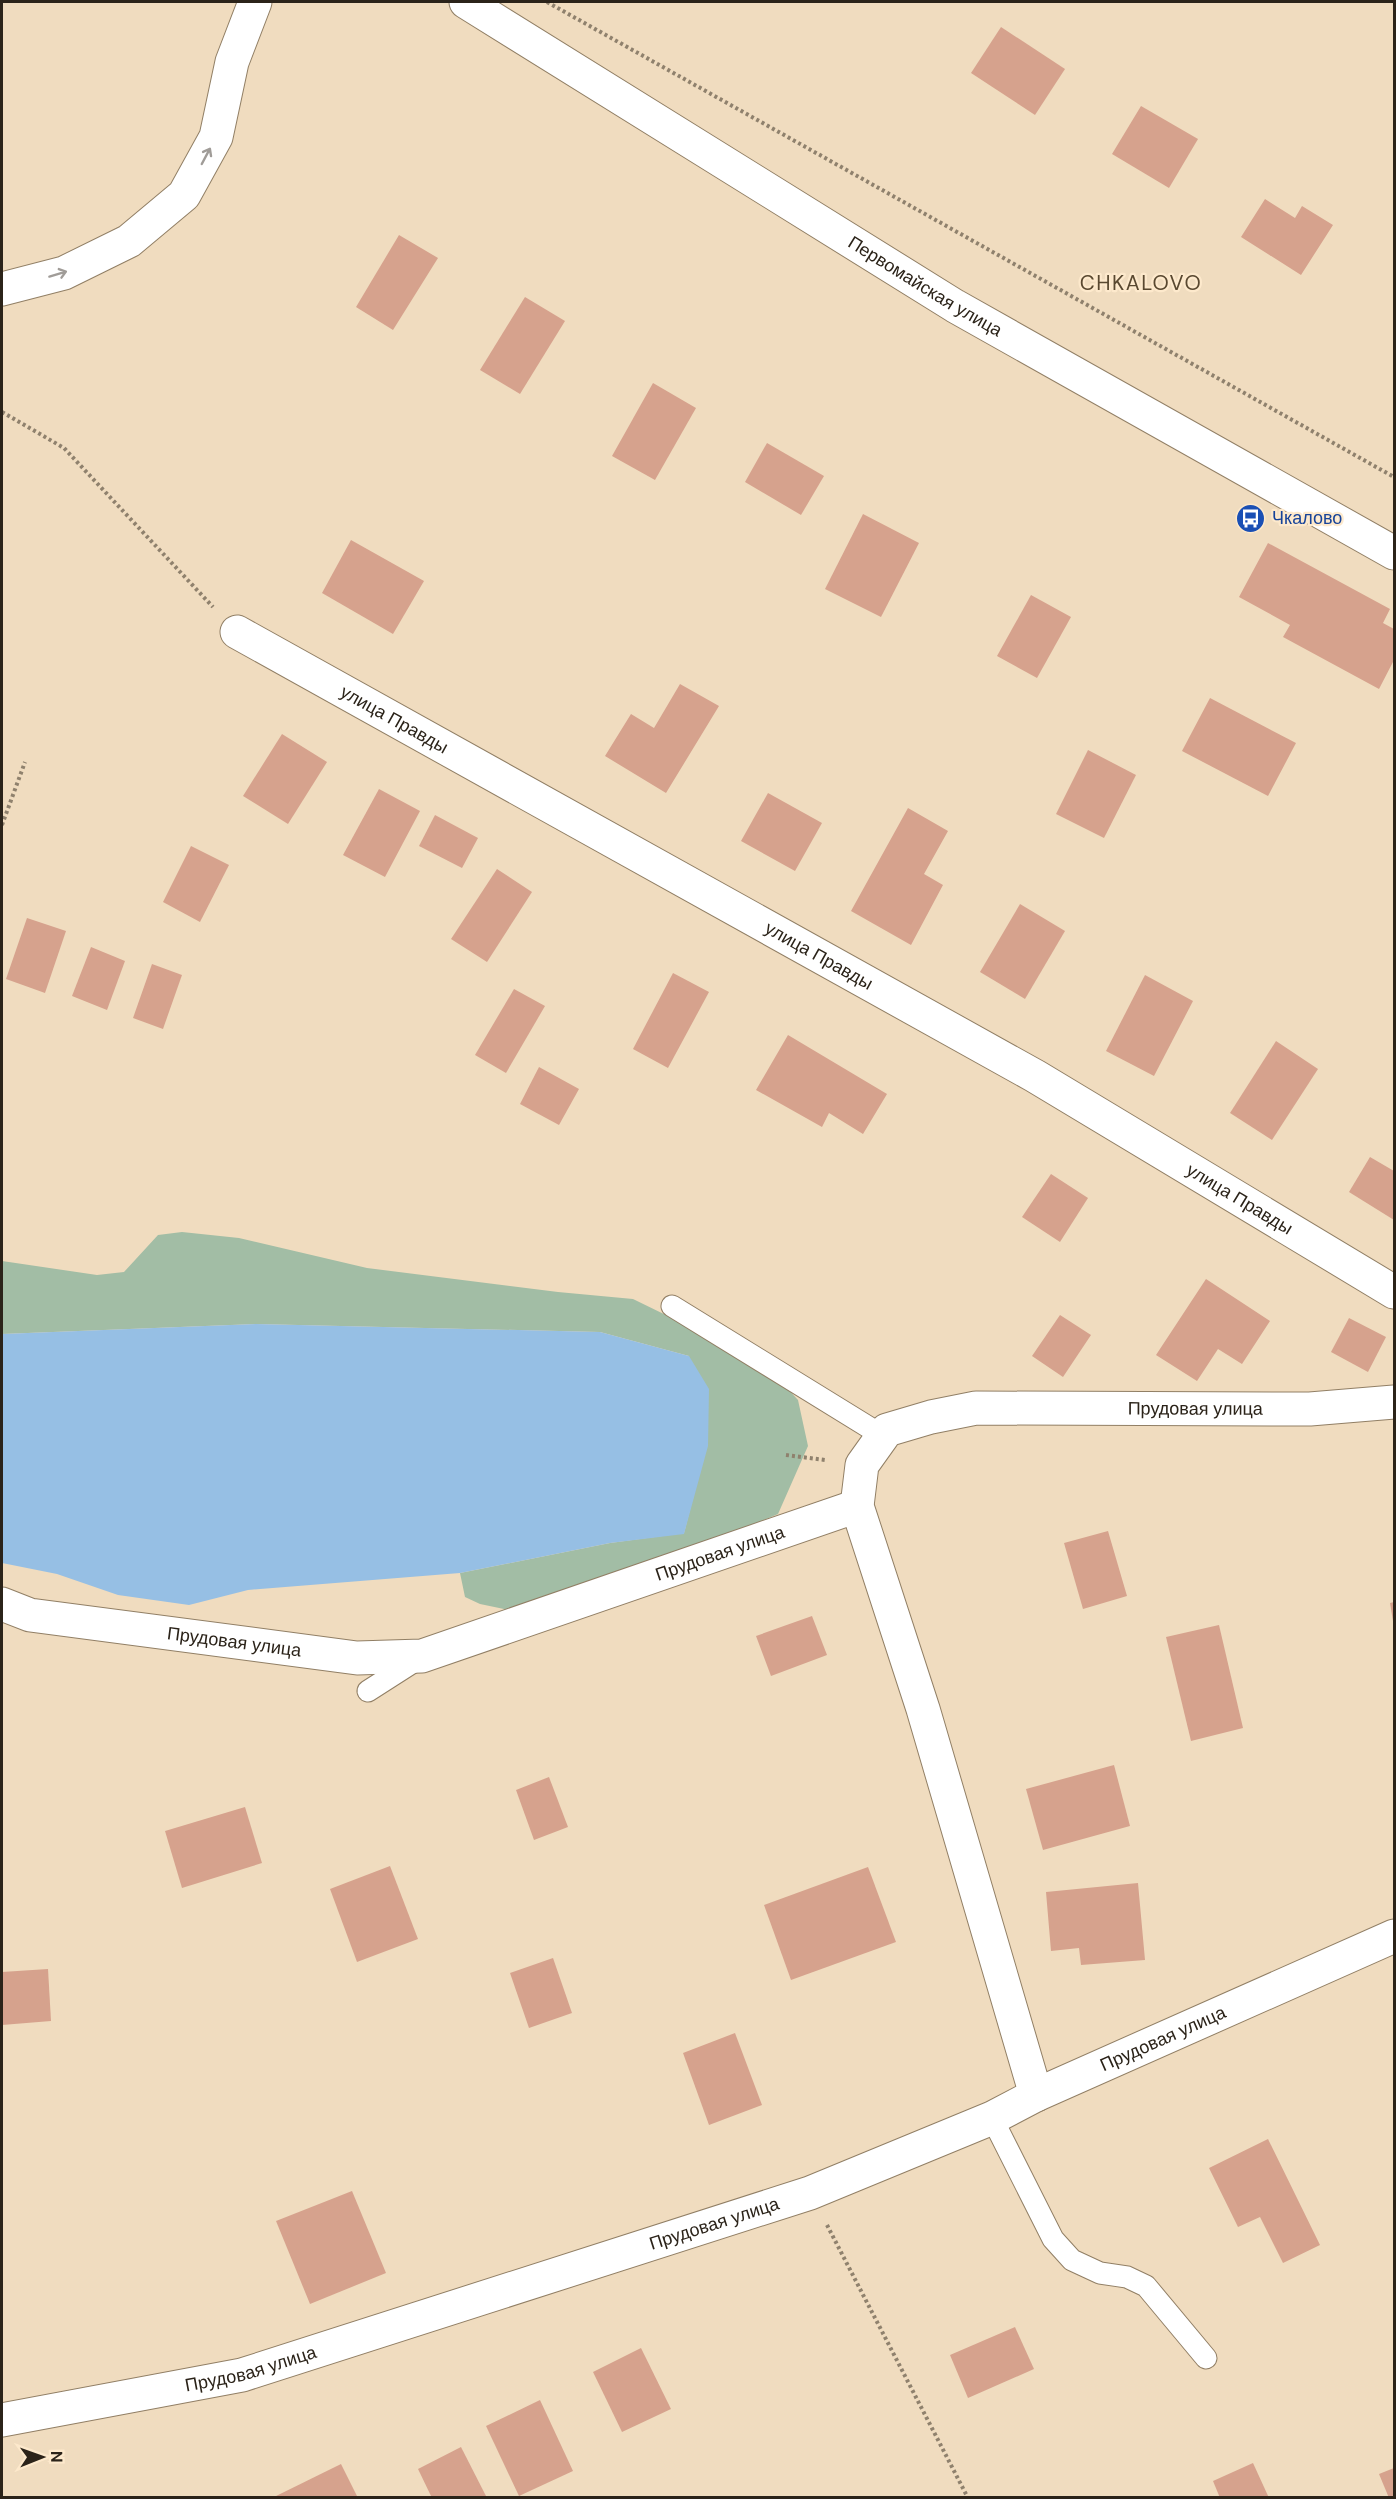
<svg xmlns="http://www.w3.org/2000/svg" width="1396" height="2499" font-family="'DM Sans',sans-serif">
	<style>
		.green { fill: #a2bda5 }
		.water { fill: #96bfe4 }
		.building { fill: #d6a28d }
		.lines { fill: none; stroke-linecap: round; stroke-linejoin: round }
		.lane-casing { stroke: #917f65; stroke-width: 23 }
		.street-casing { stroke: #917f65; stroke-width: 35 }
		.path { stroke: #8f816d; stroke-width: 4; stroke-dasharray: 3 3; stroke-linecap: butt }
		.lane { stroke: #fff; stroke-width: 21 }
		.street { stroke: #fff; stroke-width: 33 }
		.oneway { stroke: #a09c98 }
		.labels { text-anchor: middle; stroke-width: 4.5; stroke-linejoin: round; paint-order: stroke }
		.street-label { font-size: 18px; fill: #2b2319; stroke: #fde9cc }
		.transit-label { font-size: 18px; fill: #164399; stroke: #fde9cc; text-anchor: start }
		.quarter-label { font-size: 21px; letter-spacing: 1.5px; fill: #594830; stroke: #fde9cc }
	</style>
	<rect width="100%" height="100%" fill="#f0dcbf"/>
	<path class="green" d="M182,1232L239,1238L367,1268L558,1292L633,1299L713,1338L774,1374L798,1400L808,1446L778,1514L616,1583L518,1612L480,1604L465,1597L460,1573L610,1543L684,1533L695,1490L689,1356L600,1332L256,1324L2,1334V1261L97,1275L124,1272L158,1235Z"/>
	<path class="water" d="M256,1324L600,1332L689,1356L709,1389L708,1446L684,1534L610,1543L460,1573L248,1590L189,1605L118,1595L57,1574L2,1563V1334Z"/>
	<g class="building">
		<path d="M1001,27L1065,69L1035,115L971,73Z"/>
		<path d="M1141,106L1198,139L1169,188L1112,154Z"/>
		<path d="M1265,199L1295,218L1302,206L1333,225L1301,275L1241,237Z"/>
		<path d="M399,235L438,258L393,330L356,307Z"/>
		<path d="M525,297L565,321L520,394L480,370Z"/>
		<path d="M653,383L696,408L655,480L612,456Z"/>
		<path d="M767,443L824,476L801,515L745,482Z"/>
		<path d="M863,514L919,543L881,617L825,589Z"/>
		<path d="M351,540L424,581L393,634L322,593Z"/>
		<path d="M1268,543L1390,609L1383,623L1394,629V660L1379,689L1283,637L1290,625L1239,597Z"/>
		<path d="M1031,595L1071,617L1037,678L997,656Z"/>
		<path d="M680,684L719,706L666,793L605,756L631,714L654,728Z"/>
		<path d="M1210,698L1296,743L1268,796L1182,751Z"/>
		<path d="M282,734L327,762L288,824L243,796Z"/>
		<path d="M1088,750L1136,775L1104,838L1056,814Z"/>
		<path d="M379,789L420,811L385,877L343,855Z"/>
		<path d="M768,793L822,823L795,871L741,841Z"/>
		<path d="M908,808L948,831L924,874L943,885L911,945L851,911Z"/>
		<path d="M435,815L478,838L462,868L419,846Z"/>
		<path d="M191,846L229,865L200,922L163,902Z"/>
		<path d="M497,869L532,892L487,962L451,939Z"/>
		<path d="M1020,904L1065,931L1025,999L980,972Z"/>
		<path d="M27,918L66,931L45,993L6,979Z"/>
		<path d="M91,947L125,961L107,1010L72,996Z"/>
		<path d="M152,964L182,975L163,1029L133,1018Z"/>
		<path d="M673,973L709,992L668,1068L633,1049Z"/>
		<path d="M1145,975L1193,1001L1154,1076L1106,1051Z"/>
		<path d="M514,989L545,1006L506,1073L475,1055Z"/>
		<path d="M788,1035L887,1094L863,1134L829,1113L822,1127L756,1090Z"/>
		<path d="M1276,1041L1318,1069L1272,1140L1230,1113Z"/>
		<path d="M539,1067L579,1089L559,1125L520,1104Z"/>
		<path d="M1370,1157L1394,1171V1220L1349,1192Z"/>
		<path d="M1051,1174L1088,1198L1060,1242L1022,1217Z"/>
		<path d="M1206,1279L1270,1321L1242,1364L1218,1349L1197,1381L1156,1355Z"/>
		<path d="M1060,1315L1091,1335L1063,1377L1032,1356Z"/>
		<path d="M1349,1318L1386,1337L1368,1372L1331,1352Z"/>
		<path d="M1108,1531L1127,1596L1083,1609L1064,1543Z"/>
		<path d="M1394,1602V1621H1393L1390,1603Z"/>
		<path d="M812,1616L827,1655L771,1676L756,1636Z"/>
		<path d="M1219,1625L1243,1728L1191,1741L1166,1637Z"/>
		<path d="M1114,1765L1130,1826L1043,1850L1026,1789Z"/>
		<path d="M549,1777L568,1827L534,1840L516,1790Z"/>
		<path d="M245,1807L262,1863L182,1888L165,1831Z"/>
		<path d="M390,1866L418,1939L357,1962L330,1889Z"/>
		<path d="M868,1867L896,1942L791,1980L764,1905Z"/>
		<path d="M1138,1883L1145,1960L1081,1965L1079,1948L1051,1951L1046,1892Z"/>
		<path d="M553,1958L572,2013L529,2028L510,1973Z"/>
		<path d="M48,1969L51,2021L2,2025V1972Z"/>
		<path d="M735,2033L762,2105L709,2125L683,2053Z"/>
		<path d="M1268,2139L1320,2245L1283,2263L1260,2217L1238,2227L1209,2168Z"/>
		<path d="M352,2191L386,2273L310,2304L276,2221Z"/>
		<path d="M1015,2327L1034,2369L968,2398L950,2355Z"/>
		<path d="M641,2348L671,2409L622,2432L593,2372Z"/>
		<path d="M540,2400L573,2471L519,2496L486,2426Z"/>
		<path d="M461,2447L487,2498H432L418,2469Z"/>
		<path d="M1253,2463L1269,2498H1220L1213,2481Z"/>
		<path d="M341,2464L358,2498H272Z"/>
		<path d="M1394,2468V2498H1389L1379,2474Z"/>
	</g>
	<g class="lines">
		<defs>
			<g id="lane">
				<path d="M672,1306L883,1436"/>
				<path d="M368,1691L418,1659"/>
				<path d="M992,2118L1053,2239L1072,2260L1100,2273L1127,2277L1146,2286L1206,2358"/>
			</g>
			<g id="street">
				<path id="s1" d="M466,2L955,306L1394,553"/>
				<path d="M2,289L64,273L129,241L184,195L216,137L232,62L255,2"/>
				<path id="s2" d="M237,632L1035,1076L1394,1292"/>
				<path id="s3" d="M2,1604L30,1615L357,1658L422,1656L857,1506"/>
				<path id="s4" d="M1036,2095L923,1709L857,1506L862,1465L887,1430L931,1417L976,1408L1310,1409L1394,1402"/>
				<path id="s5" d="M2,2420L242,2375L810,2193L992,2118L1036,2095L1394,1936"/>
			</g>
		</defs>
		<use href="#lane" class="lane-casing"/>
		<use href="#street" class="street-casing"/>
		<g class="path">
			<path d="M547,2L1394,477"/>
			<path d="M2,412L64,448L213,607"/>
			<path d="M2,825L25,762"/>
			<path d="M786,1455L825,1460"/>
			<path d="M827,2225L968,2498"/>
		</g>
		<use href="#lane" class="lane"/>
		<use href="#street" class="street"/>
	</g>
	<defs><path id="oneway-shaft" d="M-6 0H5M1.5-3L5.5 0L1.5 3" fill="none" stroke-width="1.6" stroke-linecap="round" stroke-linejoin="round" transform="scale(1.5)"/></defs>
	<g class="oneway">
		<use href="#oneway-shaft" transform="translate(206 156) rotate(-62)"/>
		<use href="#oneway-shaft" transform="translate(58 274) rotate(-17)"/>
	</g>
	<defs>
		<symbol id="bus-disc" viewBox="-11 -11 22 22"><circle r="9.5" fill="#1a4fb4" stroke="#fde9cc"/><path d="M-5-6H5V4H4V6H2V4H-2V6H-4V4H-5ZM-3.5-4V0h7V-4ZM-3.5 1.2v1.5H-2V1.2ZM2 1.2v1.5H3.5V1.2Z" fill="#fff"/></symbol>
	</defs>
	<g fill-rule="evenodd">
		<use href="#bus-disc" x="1234" y="502" width="33" height="33"/>
	</g>
	<g class="labels">
		<g class="street-label">
			<text dy="6" stroke="none"><textPath href="#s1" startOffset="540">Первомайская улица</textPath></text>
			<text dy="6" stroke="none"><textPath href="#s2" startOffset="180">улица Правды</textPath></text>
			<text dy="6" stroke="none"><textPath href="#s2" startOffset="666">улица Правды</textPath></text>
			<text dy="6" stroke="none"><textPath href="#s2" startOffset="1152">улица Правды</textPath></text>
			<text dy="6" stroke="none"><textPath href="#s4" startOffset="1011">Прудовая улица</textPath></text>
			<text dy="6" stroke="none"><textPath href="#s3" startOffset="740">Прудовая улица</textPath></text>
			<text dy="6" stroke="none"><textPath href="#s3" startOffset="236">Прудовая улица</textPath></text>
			<text dy="6" stroke="none"><textPath href="#s5" startOffset="1226">Прудовая улица</textPath></text>
			<text dy="6" stroke="none"><textPath href="#s5" startOffset="740">Прудовая улица</textPath></text>
			<text dy="6" stroke="none"><textPath href="#s5" startOffset="254">Прудовая улица</textPath></text>
		</g>
		<g class="transit-label">
			<text x="1272" y="524">Чкалово</text>
		</g>
		<g class="quarter-label">
			<text x="1141" y="290">CHKALOVO</text>
		</g>
	</g>
	<rect width="1396" height="2499" fill="none" stroke="#2b2319" stroke-width="6"/>
	<g transform="translate(42 2457) rotate(89)" stroke="#fde9cc" stroke-width="4.5" paint-order="stroke">
	<path d="M0-4.5L10 22L0 15L-10 22Z" fill="#2b2319"/>
	<text y="-9" font-size="16" font-weight="bold" text-anchor="middle" fill="#2b2319">N</text>
	</g>
</svg>
